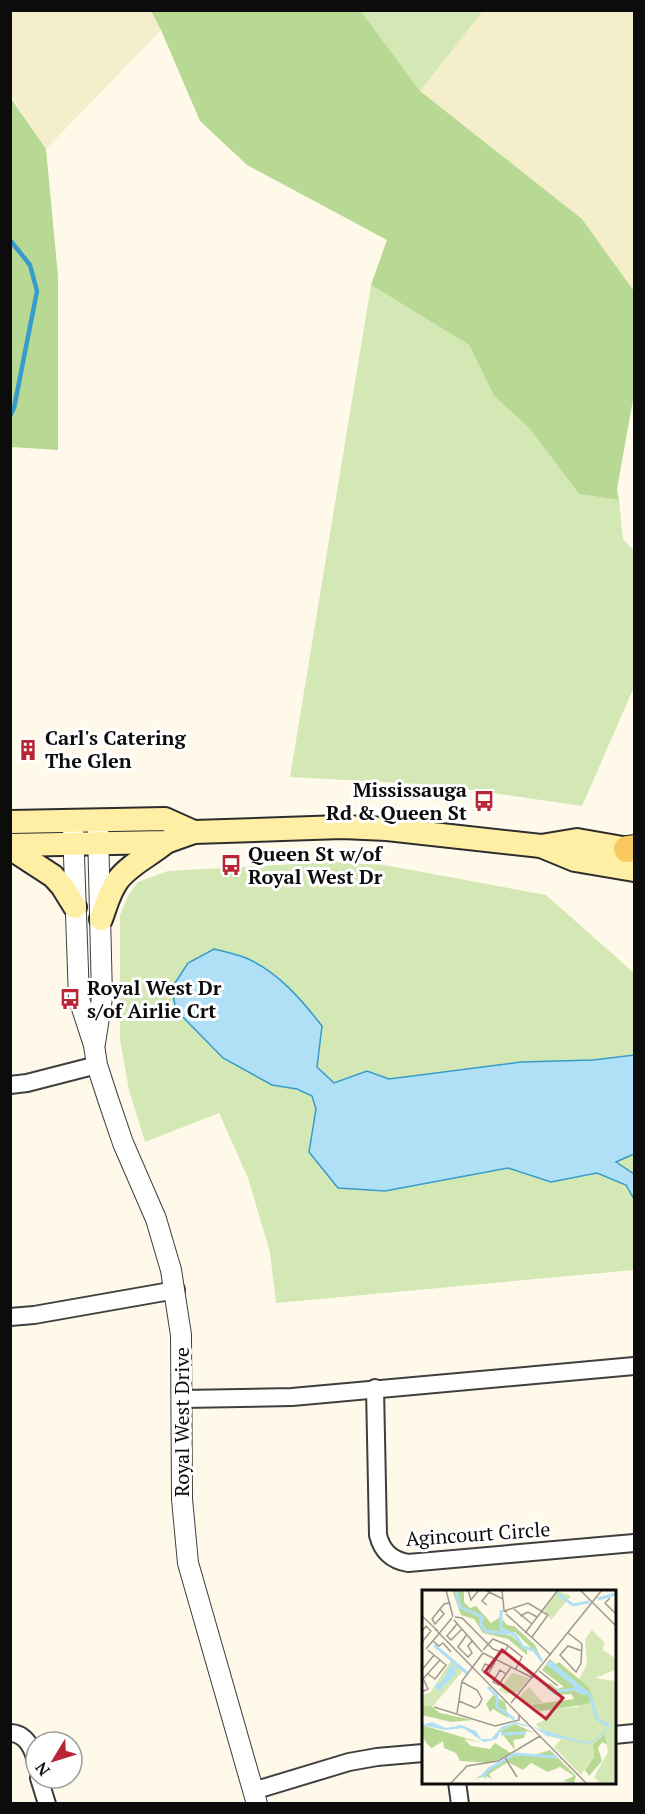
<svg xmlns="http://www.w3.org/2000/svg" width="645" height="1814" font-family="'PT Serif',serif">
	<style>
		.farmland { fill: #f4eecb }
		.green { fill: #d3e8b5 }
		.forest { fill: #b8d994 }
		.water { fill: #afe0f6; stroke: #379bcc; stroke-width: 1.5 }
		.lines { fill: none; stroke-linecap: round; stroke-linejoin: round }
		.stream { stroke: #379bcc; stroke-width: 4.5 }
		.minor-casing { stroke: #3f3f3f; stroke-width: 20 }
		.tertiary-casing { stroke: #3f3f3f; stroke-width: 22 }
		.secondary-casing { stroke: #2e2e2e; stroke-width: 26 }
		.primary-casing { stroke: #1d1d1d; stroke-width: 28 }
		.minor { stroke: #fff; stroke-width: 16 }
		.tertiary { stroke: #fff; stroke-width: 20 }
		.secondary { stroke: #ffefa5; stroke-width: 22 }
		.primary { stroke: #f8c961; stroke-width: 26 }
		.labels { text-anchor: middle; stroke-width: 6; stroke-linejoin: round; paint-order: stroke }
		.poi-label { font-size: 20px; font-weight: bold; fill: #0c0c0c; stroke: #fff; text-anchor: start }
		.street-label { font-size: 20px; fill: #0c0c0c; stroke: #fff }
		.inset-river { fill: none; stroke: #afe0f6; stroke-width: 3 }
		.inset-road { fill: none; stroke: #9e9a91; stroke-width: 1.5 }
		.view { fill: #ba2536; fill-opacity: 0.15; stroke: #ba2536; stroke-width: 3 }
		.inset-edge { fill: none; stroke: #0c0c0c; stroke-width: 3 }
	</style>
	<rect width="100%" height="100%" fill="#fff9ea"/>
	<g class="farmland">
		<path d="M10,11H151L161,30L46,149L11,96Z"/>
		<path d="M483,11H634V291L582,219L420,91Z"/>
	</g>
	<g class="green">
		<path d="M361,11H483L420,91Z"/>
		<path d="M371,285L469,345L494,396L529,428L579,494L619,500L623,539L634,551V687L582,806L437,785L290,777Z"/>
		<path d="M333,862L384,865L546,895L634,973V1270L276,1303L270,1252L248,1178L219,1113L145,1142L129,1090L120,1039V915L129,894L138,882L168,871Z"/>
	</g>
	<g class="forest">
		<path d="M151,11H361L420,91L582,219L634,291V394L617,489L619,500L579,494L529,428L494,396L469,345L371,285L387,240L247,165L200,121L161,30Z"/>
		<path d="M10,97L46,149L58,276V450L11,447Z"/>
	</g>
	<path class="water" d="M214,949C225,952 236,954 246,958C278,972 301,999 322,1026L317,1067L334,1083L367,1071L389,1079L521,1062L593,1060L634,1055V1154L616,1162L634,1174V1199L626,1185L597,1173L551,1182L508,1168L385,1191L338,1188L309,1152L316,1109L312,1096L297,1089L272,1085L223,1058L176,1010L173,995L175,983L188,963Z"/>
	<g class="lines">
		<path class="stream" d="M10,240L30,265L37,291L14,408L10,416"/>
		<defs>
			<g id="minor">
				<path d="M10,1085L27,1083L97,1065"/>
				<path d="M10,1317L34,1315L176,1290"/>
				<path d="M375,1388L378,1535C382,1551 391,1560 408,1563L634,1543"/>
				<path d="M182,1399L292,1397L634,1366"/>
				<path d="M10,1733C26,1733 34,1750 36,1763"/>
				<path d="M614,1735L634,1733"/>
				<path d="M39,1778L47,1804"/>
				<path d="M457,1782L460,1804"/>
				<path d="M253,1791L349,1762L377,1757L423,1753"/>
			</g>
			<g id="tertiary">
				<path d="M73,828L79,999L94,1045L97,1065L108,1099L123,1143L156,1219L171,1270L181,1335L182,1499L188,1563L257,1804"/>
				<path d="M95,1043L102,998L98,830"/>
			</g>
			<g id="secondary">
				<path d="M10,822L165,819L194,832"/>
				<path d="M10,845L166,842L194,832L342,827L387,829L541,846L575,860L634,870"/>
				<path d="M541,846L577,840L634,850"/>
				<path d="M10,848L53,876L62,886L75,907"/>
				<path d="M101,919C106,906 109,892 118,880C130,864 151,855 166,842"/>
			</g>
			<path id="primary" d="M627,849L634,848"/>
		</defs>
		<use href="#minor" class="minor-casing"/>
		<use href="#tertiary" class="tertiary-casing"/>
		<use href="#secondary" class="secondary-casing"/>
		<use href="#primary" class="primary-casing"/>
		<use href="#minor" class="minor"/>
		<use href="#tertiary" class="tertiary"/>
		<use href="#secondary" class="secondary"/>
		<use href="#primary" class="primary"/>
	</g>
	<defs>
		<symbol id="building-bare" viewBox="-9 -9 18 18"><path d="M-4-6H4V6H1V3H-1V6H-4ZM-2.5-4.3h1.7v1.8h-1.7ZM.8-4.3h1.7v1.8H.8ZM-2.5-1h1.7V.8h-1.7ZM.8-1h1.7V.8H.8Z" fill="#ba2536" stroke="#fff" stroke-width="2.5" paint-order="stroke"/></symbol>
		<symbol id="bus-bare" viewBox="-9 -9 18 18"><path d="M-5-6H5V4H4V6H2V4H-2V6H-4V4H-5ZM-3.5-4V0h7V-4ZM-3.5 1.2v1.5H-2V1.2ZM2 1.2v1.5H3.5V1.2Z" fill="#ba2536" stroke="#fff" stroke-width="2.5" paint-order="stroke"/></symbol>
	</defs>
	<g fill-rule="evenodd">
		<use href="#building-bare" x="13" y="735" width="30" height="30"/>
		<use href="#bus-bare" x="469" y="786" width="30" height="30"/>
		<use href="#bus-bare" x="216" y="850" width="30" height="30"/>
		<use href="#bus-bare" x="55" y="984" width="30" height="30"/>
	</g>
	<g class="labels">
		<g class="poi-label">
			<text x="45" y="745">Carl's Catering<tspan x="45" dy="23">The Glen</tspan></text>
			<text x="467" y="797" text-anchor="end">Mississauga<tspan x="467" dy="23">Rd &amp; Queen St</tspan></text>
			<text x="248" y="861">Queen St w/of<tspan x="248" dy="23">Royal West Dr</tspan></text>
			<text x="87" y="995">Royal West Dr<tspan x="87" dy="23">s/of Airlie Crt</tspan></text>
		</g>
		<g class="street-label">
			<text transform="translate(182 1422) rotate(-90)" y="7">Royal West Drive</text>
			<text transform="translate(478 1534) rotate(-4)" y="7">Agincourt Circle</text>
		</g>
	</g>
	<g transform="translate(422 1590)">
		<rect width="194" height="194" fill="#fff9ea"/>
		<path d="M136,1L149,6L129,30L122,20ZM170,40L182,52L181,60L193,68V80L173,88L193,91V193H178L172,187L186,162L183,144L171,154L172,165L159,185L132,157L139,149L124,146L114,134L128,127L127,119L157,117V89L165,74L163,49ZM30,69L41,81L10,117L0,116V105L8,103ZM90,83L107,88L96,102L84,104L77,100ZM107,97L121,113L103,115L98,106Z" fill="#d3e8b5"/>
		<path d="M30,0H42V12L48,18L54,16L69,33L78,27L85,35L92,36L113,55L119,68L93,42L81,44L90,46L105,60V65L86,49L61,43L52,29L39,25ZM128,69L134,74L137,72L166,97L171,106L166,114L118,121L108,115L152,109L149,104L134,105L124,98L128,93L135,99L142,97L120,80ZM71,105L83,112L86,128L71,119L68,122L64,114ZM0,116H9L18,123L51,130L29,132L0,125ZM93,134L113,143L104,141L102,148L91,150L93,160L78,141ZM0,135L60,153L42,149L49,156L68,159L73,153L89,163L69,173L38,171L34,163L22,158L21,151L10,158L7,156L0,147ZM183,144L185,155L180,152L176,158L180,171L167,186L163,180L172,166L171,154ZM128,160L154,186L152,193L141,191L152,186L138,177L126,182L109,173L101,180L86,172L67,184L70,189L64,186L53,189L93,164L109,166Z" fill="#b8d994"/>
		<path d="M29,75H32L34,83L16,102L13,95L20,92ZM194,130L177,148L166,154L124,145L113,138L93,134L79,140L75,149L62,152L41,138L23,140L0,135L10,132L24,138L39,135L54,141L59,149H69L79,137L94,132L162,152L172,150Z" fill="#afe0f6"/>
		<path class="inset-river" d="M34,0L38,17L60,27L59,35L64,41L86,44M136,4L151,15L167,12M176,9L194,4M79,20V39L93,45L101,57L112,60L120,71M12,55L45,83M128,72L168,105L175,129L187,136M125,73L164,104M126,94L131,102L152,99L163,104M66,97L75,106V117L92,129M79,144L104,143M84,169L93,164L135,167M64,188L61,185L67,179L83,170"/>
		<path class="inset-road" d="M24,0L31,27M46,0L49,10L57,0M63,0L81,9M80,0L82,20M158,0L194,36M188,8L183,13L194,24M65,15L60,11L69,0M18,19L22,24L13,34L10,29L22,14L27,13M92,19L110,34M85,22L82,21L106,13L126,25L110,47M84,24L129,65M0,26L16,41M98,26L106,22L115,27M33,27L40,28L71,59L82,63L86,56M32,30L60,62M35,34L25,46L29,50L40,39M13,39L164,193M0,41L4,36L9,41L0,52M103,43L136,0M146,43L159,53L160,55L159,73L154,82L138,65L146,56L160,61M45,44L36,57L46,67L50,63L46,56L51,50M11,51L17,56L21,53L29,62M4,59L30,28M6,60L24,75L13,89L6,84M61,60L71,49L85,55L100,67L93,80M61,63L111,88M70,77L63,74L60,80L65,84H66L72,74L74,69M0,80L12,65M117,81L136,96M84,84L78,80L71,92L77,95L78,93L89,77M0,86L6,99L0,102M0,90L18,70M40,92L55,100L60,109L57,115M37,111L53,118L57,115M89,113L180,0M12,117L73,136L97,130V125M35,123L40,91L61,63M83,168L95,187M29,193L45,176L76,171L118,146"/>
		<path class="view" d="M80,60L141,108L124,129L63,82Z"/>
		<rect width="194" height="194" class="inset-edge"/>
	</g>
	<rect width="645" height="1814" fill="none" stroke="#0c0c0c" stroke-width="24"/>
	<g transform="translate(54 1760) rotate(232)"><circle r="28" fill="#ffffff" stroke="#9e9e9e" stroke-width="1.5"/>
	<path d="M0-4.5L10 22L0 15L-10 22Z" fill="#ba2536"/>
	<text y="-9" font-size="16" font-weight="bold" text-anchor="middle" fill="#0c0c0c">N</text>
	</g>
</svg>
